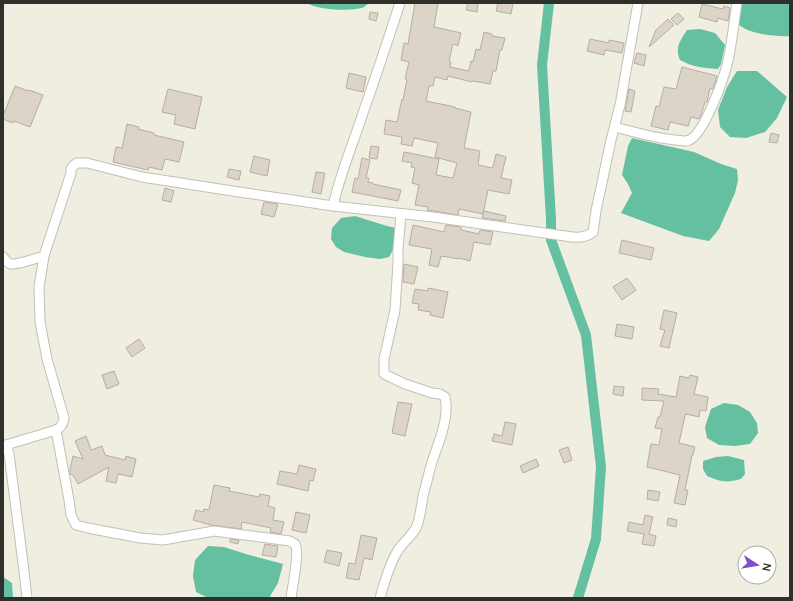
<svg xmlns="http://www.w3.org/2000/svg" width="793" height="601" font-family="Manrope,sans-serif">
	<style>
		.water { fill: #65bfa1 }
		.lines { fill: none; stroke-linecap: round; stroke-linejoin: round }
		.canal { stroke: #65bfa1; stroke-width: 10 }
		.building { fill: #ddd4c9; stroke: #b6aca3 }
		.street-casing { stroke: #c2c1b4; stroke-width: 11 }
		.street { stroke: #fff; stroke-width: 9 }
	</style>
	<rect width="100%" height="100%" fill="#efeee1"/>
	<g class="water">
		<path d="M307,3H369C367,4 366,6 364,7C352,12 317,10 307,3Z"/>
		<path d="M741,3H787L790,6V36C776,37 744,34 737,22Z"/>
		<path d="M700,29L715,33L725,45L721,64L718,69C704,68 692,67 680,60C675,47 680,41 687,30Z"/>
		<path d="M737,71H757L787,97L777,118L765,132L746,138L730,137L720,127L718,110L727,87Z"/>
		<path d="M632,138L694,152L721,164L737,169L738,180L735,193L719,229L709,241L683,236L621,213L632,193L628,184L622,175L628,146Z"/>
		<path d="M355,216L387,226L396,228L394,248L389,257L380,259L365,257L344,252L336,247L331,239L332,228L341,218Z"/>
		<path d="M724,403L738,405L750,412L757,423L758,433L750,444L735,446L719,445L707,438L705,427L711,409Z"/>
		<path d="M728,456L744,460L745,474L741,479C726,483 721,482 707,476L703,469V461L716,457Z"/>
		<path d="M208,546L224,547L246,554L283,564L278,583L269,598H208L196,592L193,576L195,560Z"/>
		<path d="M3,577L12,583L13,598H3Z"/>
	</g>
	<g class="lines">
		<path class="canal" d="M549,3L542,65L551,219V240L586,335L601,467L596,539L578,598"/>
	</g>
	<g class="building">
		<path d="M415,3H438L434,27L461,33L458,46L453,44L449,61L451,62L450,67L469,71L471,61L473,62L476,49L480,50L484,32L492,34V36L505,38L502,50H500L496,71H493L490,84L472,81V82L448,76L447,80L435,77L433,86H429L426,101L455,107V108L471,112L464,148L480,151L478,165L492,168V167H493L496,154L506,157L501,178L512,180L509,194L488,190L483,214L459,209L458,215L427,210L428,207L415,205L419,185L412,183L415,168L411,167L412,163L402,161L404,152L439,159L436,175L453,178L457,163L435,157L438,143L414,138L412,146L401,144L402,137L384,134L386,120L397,122L402,99L403,100L407,80L405,79L409,62L401,60L404,43L408,44Z"/>
		<path d="M468,3H478L477,12L466,10Z"/>
		<path d="M498,3H513L511,14L496,11Z"/>
		<path d="M702,4L723,9L724,6L730,8L728,21L718,18L717,22L699,17Z"/>
		<path d="M370,12L378,13L376,21L369,19Z"/>
		<path d="M678,13L684,19L677,25L671,19Z"/>
		<path d="M668,19L674,25L649,47L656,30Z"/>
		<path d="M590,39L609,43V40L624,43L622,53L605,50L604,55L587,51Z"/>
		<path d="M637,53L646,55L644,66L634,63Z"/>
		<path d="M682,67L717,76L713,89L710,88L707,102H705L701,115L699,119L691,117L688,126L670,122L668,130L651,126L656,106L659,107L664,87L676,89Z"/>
		<path d="M349,73L366,77L363,92L346,88Z"/>
		<path d="M15,86L28,91L29,90L43,95L30,127L14,121L13,123L3,119V116Z"/>
		<path d="M168,89L202,97L195,129L174,124L176,115L162,112Z"/>
		<path d="M629,89L635,91L631,112L625,111Z"/>
		<path d="M127,124L139,127L138,129L154,133V135L184,142L179,162L165,159L162,170L149,167L148,170L113,162L116,147L122,148Z"/>
		<path d="M771,133L779,135L777,143L769,142Z"/>
		<path d="M371,146L379,147L377,159L369,158Z"/>
		<path d="M254,156L270,160L267,176L250,172Z"/>
		<path d="M362,158L370,160L366,178H369L368,182L373,183V184L401,190L398,201L352,192L355,178L358,179Z"/>
		<path d="M229,169L241,171L239,180L227,177Z"/>
		<path d="M316,172L325,173L321,194L312,192Z"/>
		<path d="M165,188L174,191L171,202L162,200Z"/>
		<path d="M264,202L278,204L274,217L261,214Z"/>
		<path d="M484,211L506,216L505,221L482,218Z"/>
		<path d="M413,225L444,232L446,225L461,227V230L479,234L480,230L493,232L490,245L474,242L470,261L459,258V259L441,256L438,267L429,265L432,249L409,245Z"/>
		<path d="M622,240L654,248L651,260L619,253Z"/>
		<path d="M404,264L418,267L414,284L403,282Z"/>
		<path d="M627,278L636,290L622,300L613,287Z"/>
		<path d="M428,288L448,292L443,318L430,315L431,312L418,310L419,304L412,303L415,289L428,291Z"/>
		<path d="M664,310L677,313L669,348L660,346L665,330L660,329Z"/>
		<path d="M617,324L634,327L632,339L615,336Z"/>
		<path d="M139,339L145,348L132,357L126,348Z"/>
		<path d="M114,371L119,384L107,389L102,375Z"/>
		<path d="M690,375L698,377L694,394L708,397L706,411L700,410L699,417L686,414L685,416L679,443L695,447L693,455H692L685,490H688L685,505L674,503L680,475L647,467L651,444L659,445L662,429L655,428L658,417H660L664,401L642,400V388L659,389L658,394L676,397L680,376L689,378Z"/>
		<path d="M614,386L624,387L623,396L613,394Z"/>
		<path d="M398,402L412,404L405,436L392,433Z"/>
		<path d="M505,422L516,424L512,445L492,441L494,434L502,436Z"/>
		<path d="M86,436L91,450L102,446L105,455L125,460L126,456L136,459L132,477L118,474L116,483L106,481L109,467L78,484L73,475L70,474V470L73,456L83,459L75,441Z"/>
		<path d="M568,447L572,460L564,463L559,450Z"/>
		<path d="M536,459L539,466L523,473L520,466Z"/>
		<path d="M299,465L316,469L313,481L310,480L308,491L277,484L280,471L297,474Z"/>
		<path d="M214,485L230,488L229,491L259,497L260,494L270,496L268,506L275,508L273,520L284,522L281,534L270,532L271,528L242,522L241,529L211,525L193,520L196,510L203,512L204,509L209,510Z"/>
		<path d="M648,490L660,492L658,501L647,499Z"/>
		<path d="M296,512L310,515L306,533L292,530Z"/>
		<path d="M645,515L653,517L649,534L656,536L654,546L642,544L644,534L627,531L629,522L643,525Z"/>
		<path d="M668,518L677,520L676,527L667,525Z"/>
		<path d="M361,535L377,538L372,560L364,558L359,580L346,578L349,563L355,564Z"/>
		<path d="M230,539L239,540L238,544L230,542Z"/>
		<path d="M265,544L278,546L276,557L262,555Z"/>
		<path d="M327,550L342,553L339,566L324,562Z"/>
	</g>
	<g class="lines">
		<defs>
			<g id="street">
				<path d="M615,127C634,132 654,138 675,140C678,140 683,141 687,141C704,137 724,77 728,61C732,42 734,22 737,3"/>
				<path d="M333,206C340,174 353,144 363,113C376,76 388,40 400,3"/>
				<path d="M3,257C5,259 7,263 11,264C17,265 37,258 44,256"/>
				<path d="M56,430L69,500L71,515L76,525L88,528L140,538L163,540L214,531L290,541C291,542 293,543 295,544C300,552 292,588 291,598"/>
				<path d="M6,445L9,454L23,563L27,598"/>
				<path d="M3,448L6,445L56,430C61,428 63,424 64,418L47,359L40,322L39,287L44,256L71,173V169L74,165L77,163H87L142,177L239,192L333,206L433,217L565,236C575,238 586,238 593,232L596,211L611,140L620,105L638,3"/>
				<path d="M380,598C384,584 389,565 397,552C402,543 411,537 416,528C421,517 421,504 424,492C427,482 429,472 432,462C438,444 450,417 445,397L440,394L432,393L405,384L384,374V359L395,310L398,263V249L401,214"/>
			</g>
		</defs>
		<use href="#street" class="street-casing"/>
		<use href="#street" class="street"/>
	</g>
	<rect width="793" height="601" fill="none" stroke="#30302b" stroke-width="8"/>
	<g transform="translate(757 565) rotate(102)"><circle r="19" fill="#ffffff" stroke="#acacaa"/>
	<path d="M0-3L7 15L0 10L-7 15Z" fill="#7f50c9"/>
	<text y="-6" font-size="11" font-weight="bold" text-anchor="middle" fill="#30302b">N</text>
	</g>
</svg>
